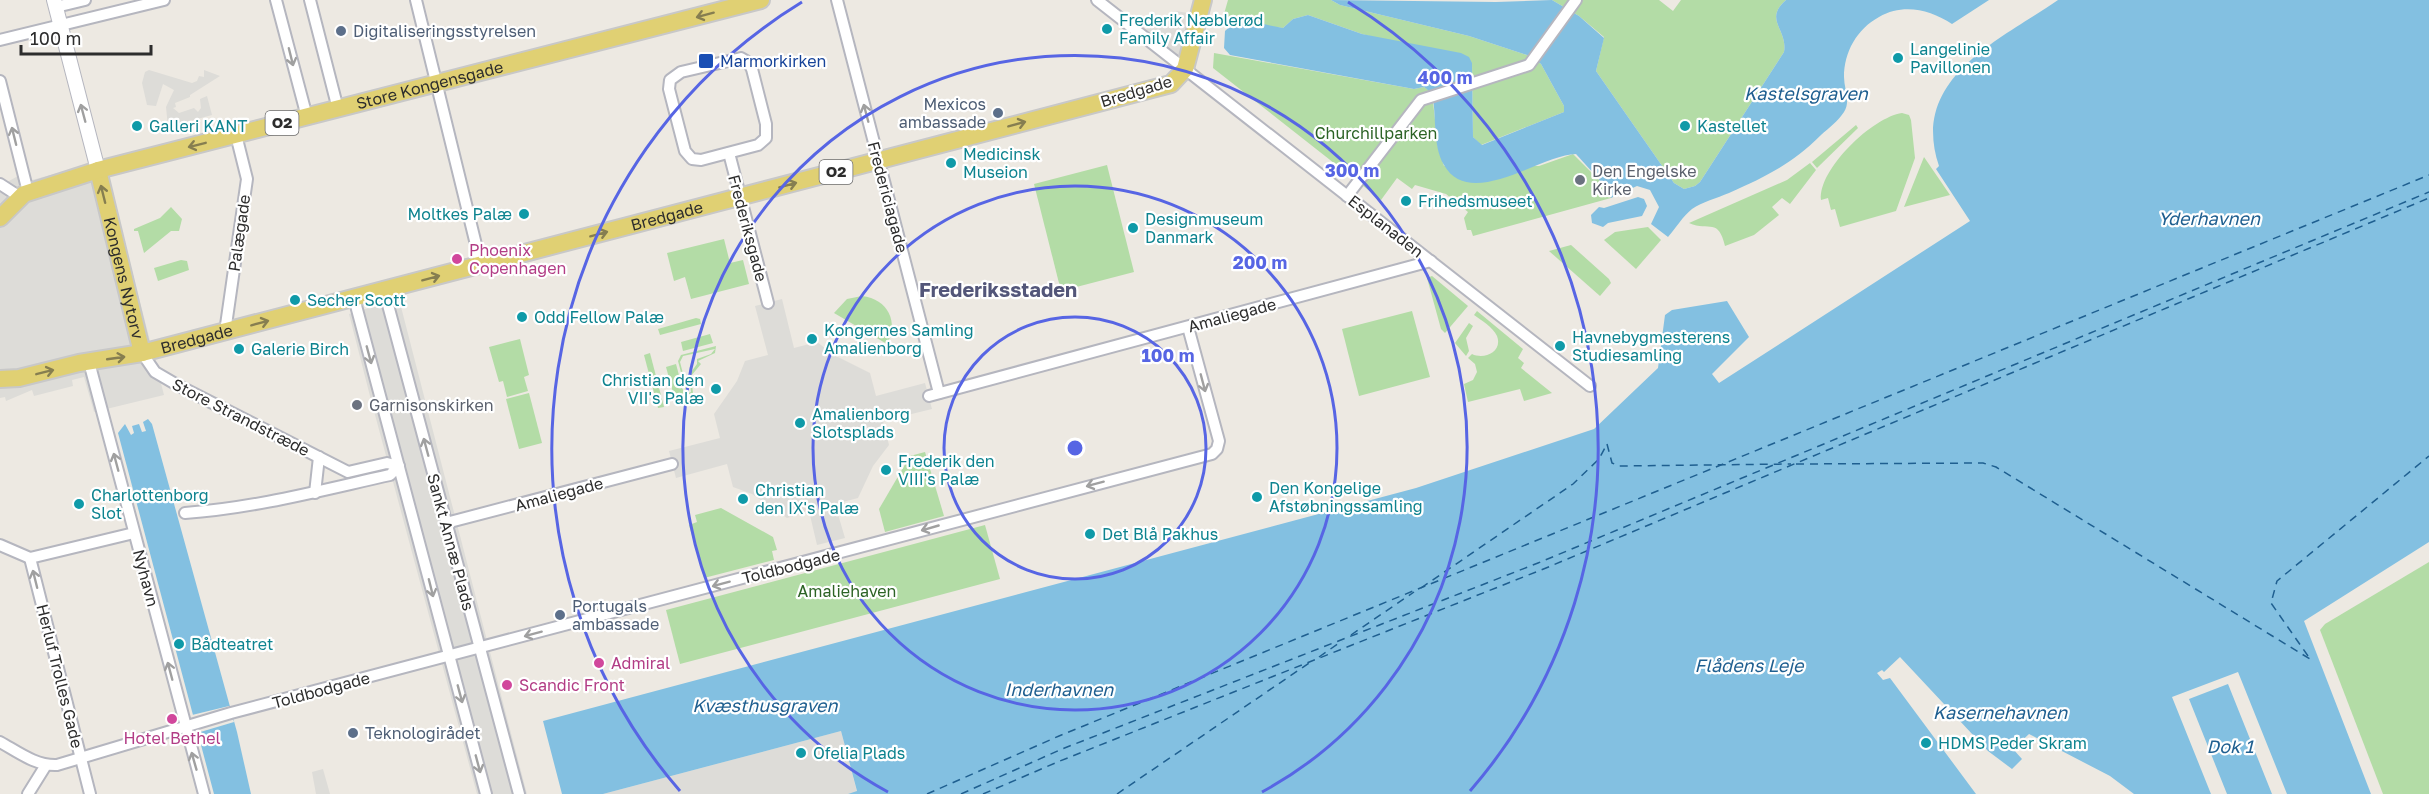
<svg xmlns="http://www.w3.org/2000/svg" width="2429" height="794" font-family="'Golos Text',sans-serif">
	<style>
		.green { fill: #b3dca6; fill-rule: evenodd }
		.plaza { fill: #dddcd8 }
		.water { fill: #83c0e1 }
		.pier { fill: #ede9e2 }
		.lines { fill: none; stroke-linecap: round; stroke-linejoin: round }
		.ferry { stroke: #1f5f90; stroke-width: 1.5; stroke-dasharray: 8 6; stroke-linecap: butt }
		.minor-casing { stroke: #b5b6bf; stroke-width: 14 }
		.tertiary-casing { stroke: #b5b6bf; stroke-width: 16 }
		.primary-casing { stroke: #c8c8c8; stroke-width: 20 }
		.minor { stroke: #fff; stroke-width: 10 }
		.tertiary { stroke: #fff; stroke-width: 14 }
		.primary { stroke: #e0d073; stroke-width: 16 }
		.oneway { stroke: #867e50 }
		.oneway2 { stroke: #a0a0a0 }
		.ring { fill: none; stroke: #5765e4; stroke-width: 3 }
		.culture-dot { fill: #0f9aa8; stroke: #fff; stroke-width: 2 }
		.service-dot { fill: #5c6f8a; stroke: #fff; stroke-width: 2 }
		.transit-dot { fill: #1a4fb4; stroke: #fff; stroke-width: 2 }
		.worship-dot { fill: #6b7280; stroke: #fff; stroke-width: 2 }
		.hotel-dot { fill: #d1479c; stroke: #fff; stroke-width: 2 }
		.labels { text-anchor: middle; stroke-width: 4.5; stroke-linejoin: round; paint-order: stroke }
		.shield { fill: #fff; stroke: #6c6c6c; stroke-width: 1.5 }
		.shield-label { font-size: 15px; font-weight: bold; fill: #2d2d2d }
		.culture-label { font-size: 16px; fill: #0d838f; stroke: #fff; text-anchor: start }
		.service-label { font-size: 16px; fill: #4e5e75; stroke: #fff; text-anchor: start }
		.transit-label { font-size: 16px; fill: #164399; stroke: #fff; text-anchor: start }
		.street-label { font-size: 16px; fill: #2d2d2d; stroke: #fff }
		.park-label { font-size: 16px; fill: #2c6325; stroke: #fff }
		.worship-label { font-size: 16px; fill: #5b616d; stroke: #fff; text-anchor: start }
		.hotel-label { font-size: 16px; fill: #b23c85; stroke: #fff; text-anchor: start }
		.water-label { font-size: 18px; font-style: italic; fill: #1f5f90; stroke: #fff }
		.quarter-label { font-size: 20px; font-weight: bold; fill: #535679; stroke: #fff }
		.centre { fill: #5765e4; stroke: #fff; stroke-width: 3 }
		.ring-label { font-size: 18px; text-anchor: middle; font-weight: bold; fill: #5765e4; stroke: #fff; stroke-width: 4.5; stroke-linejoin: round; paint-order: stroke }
	</style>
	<rect width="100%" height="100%" fill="#ede9e2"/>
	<g class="green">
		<path d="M1228,0H1331L1340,5L1469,36L1530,56L1541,64L1564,106V112L1481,145L1473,137L1472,63L1362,34L1308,15L1293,19L1283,28L1222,21Z"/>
		<path d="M1552,0H1659L1673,11L1681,0H1786C1763,20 1788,29 1784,52L1700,182L1695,186L1684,189L1674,183L1596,71L1604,37L1579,16Z"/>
		<path d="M1214,53L1414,89L1424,87L1432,92L1438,148L1444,166H1539L1573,154L1604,185L1611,198L1473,236L1471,230H1467L1464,218L1468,212L1446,194L1415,185L1412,189L1397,178L1381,200L1213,68Z"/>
		<path d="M1902,113L1909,115L1911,120L1915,158L1896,211L1840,227L1835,209L1831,210L1828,198L1821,200C1818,169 1873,117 1902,113Z"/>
		<path d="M1856,125L1858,128L1817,168L1812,162Z"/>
		<path d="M1924,157L1950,195L1904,207Z"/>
		<path d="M1810,163L1816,170L1790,204L1782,198L1772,207L1779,215L1754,235L1725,246C1718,217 1710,232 1689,223L1787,180Z"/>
		<path d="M1107,165L1134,272L1061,291L1034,184Z"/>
		<path d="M171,207L182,219L179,231H171L144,253L138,231H134V229L160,218Z"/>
		<path d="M1648,227L1661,240L1636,269L1604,240L1615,232Z"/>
		<path d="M724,239L730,263L743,260L749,284L691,299L685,277L674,281L667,253Z"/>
		<path d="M1571,245L1609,279L1611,283L1600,296L1549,251Z"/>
		<path d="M181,260L187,261L189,270L158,281L154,268Z"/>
		<path d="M1432,276L1468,306L1445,333L1441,329L1427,278Z"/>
		<path d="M862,296C888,299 899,322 887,344L834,313L847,299Z"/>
		<path d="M1412,311L1430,377L1359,396L1342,329Z"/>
		<path d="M1477,311L1523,349L1518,358L1524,363L1521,368L1552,393L1524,401L1520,389L1468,402L1464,384L1473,380L1477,372L1475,364L1468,358L1472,354C1484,360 1503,352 1497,336C1493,327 1481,320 1474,315Z"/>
		<path d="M696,318L700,319L701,324L660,335L658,329Z"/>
		<path d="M1469,323L1473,326L1466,338L1469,351L1466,356L1455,343Z"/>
		<path d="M710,334L713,343L683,351L681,342Z"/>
		<path d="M520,339L529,375L524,377L528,391L507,397L503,381L499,382L489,347Z"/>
		<path d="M716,346L715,353L698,361L701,364L691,376L693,393L687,395L678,361L681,355ZM715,349L711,354L697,359V364L689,375L691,392L688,393L680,362L683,356Z"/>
		<path d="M650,353L664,407L658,408L644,355Z"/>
		<path d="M676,364L684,394L674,396L666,367Z"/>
		<path d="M529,393L542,443L519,449L506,399Z"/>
		<path d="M925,452L944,516L885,532L879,509L910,456Z"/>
		<path d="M721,508L773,537L777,550L772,551L774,560L704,578L689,525L697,522L695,515Z"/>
		<path d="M985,525L1000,579L680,664L666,610Z"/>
		<path d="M2429,562V794H2383L2320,630L2325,624Z"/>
	</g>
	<g class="plaza">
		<path d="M1176,11L1199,15L1185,69L1141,35L1155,20Z"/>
		<path d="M149,70L192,83L197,81L199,76L204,77V70L220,76L190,95V97L175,103L176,107L173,108L179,113L194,108L198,112L201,108L200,99L207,96L212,115L168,127L166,107L174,90L163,84L156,106L147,105L142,83L145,72Z"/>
		<path d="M84,166L108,178L164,395L94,412L84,377L72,380L73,386L34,396L32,390L6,401L5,397L0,398V186L18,176L32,180Z"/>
		<path d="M399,299L507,718L527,794H477L371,400L349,314Z"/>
		<path d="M782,299L794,348L817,342L834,355L870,373L876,396L925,383L932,409L883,421L889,445L873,466L858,498L835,504L845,538L817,545L809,511L787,518L752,494L733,487L727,464L676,478L669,451L720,438L714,414L737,381L745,361L768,355L755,306Z"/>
		<path d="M841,731L857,792L848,794H603Z"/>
		<path d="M323,769L330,794H316L312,772Z"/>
	</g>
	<g class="water">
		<path d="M1331,0L1496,2L1552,0L1579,16L1604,38L1596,71L1674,183L1684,189L1695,186L1700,182L1784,52C1788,29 1763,20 1786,0H1989L1952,24C1930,10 1904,3 1879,17C1857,29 1844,52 1844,77C1844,89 1851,101 1844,112C1838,121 1829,128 1821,135C1792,164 1767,176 1729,193C1717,198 1702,202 1692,209C1683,216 1675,229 1668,237L1651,224L1659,207L1650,190L1637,186L1611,198L1604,185L1576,154C1542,154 1470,211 1444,165C1432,145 1437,115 1432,93L1424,87L1414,89L1230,55L1224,48L1225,31C1240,16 1264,25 1283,28L1293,19L1308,15L1362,34L1461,53L1469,57L1472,63L1473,137L1482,145L1564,112V106L1541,64L1530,56L1469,36L1340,5Z"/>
		<path d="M2058,0H2429V542L2304,621L2371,794H2287L2238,672L2172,697L2211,794H2134L2110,776L2029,734L2013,749L2022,759L2012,769L1988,751L1900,657L1884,672L1882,670L1877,673L1883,680L1890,678L1976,794H848L857,791L841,731L603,794H562L543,721L1416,488L1594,429L1658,368L1665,315L1672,310L1727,301L1749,337L1712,374L1719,383L1970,221L1936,169L1939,166C1909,78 2000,40 2058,0Z"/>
		<path d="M1638,197L1644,199L1647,206L1642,216L1608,223L1603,227L1592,223L1591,215L1599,207L1604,208Z"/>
		<path d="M148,419L152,424L237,732L251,794H214L118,433L125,424L131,435L134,433L132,426L139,424L142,432L146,431L143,422Z"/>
		<path d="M2228,684L2272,794H2227L2189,699Z"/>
	</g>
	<path class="pier" d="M229,706L234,722L197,733L192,715Z"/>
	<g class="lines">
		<g class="ferry">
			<path d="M1607,444L1612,463L1619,466L1791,464"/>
			<path d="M1796,464L1983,463L1996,467L2310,659"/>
			<path d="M1421,588L1573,484L1599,459L1607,444"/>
			<path d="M1351,635L1414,592"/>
			<path d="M2308,656L2271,603L2277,581L2429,456"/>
			<path d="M1319,657L1342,641"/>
			<path d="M927,794L1059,736L2429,175"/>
			<path d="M961,794L1062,749L1538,563L2429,192"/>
			<path d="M983,794L1060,761L1546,568L2429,198"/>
			<path d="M1117,794L1312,661"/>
		</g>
		<defs>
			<g id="minor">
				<path d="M276,0L307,117"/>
				<path d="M310,0L338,109"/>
				<path d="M416,0L481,265"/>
				<path d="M837,0L939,393"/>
				<path d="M1097,0L1590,386"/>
				<path d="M56,7L85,0"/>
				<path d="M0,40L164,0"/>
				<path d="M741,58L748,62L752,69L766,124V138L758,145L701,160L692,159L685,151L669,89L670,80L681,72Z"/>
				<path d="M0,81L28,192"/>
				<path d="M729,153L768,303"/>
				<path d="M0,184L20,197"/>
				<path d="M1347,196L1421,100L1529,65L1576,0"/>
				<path d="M384,290L519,794"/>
				<path d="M354,298L486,794"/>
				<path d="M225,332L247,179L236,135"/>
				<path d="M142,353L155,372L179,386L348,472L387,463L399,466L390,475C322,490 255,508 185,513"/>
				<path d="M89,362L204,794"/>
				<path d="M929,396L1431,261"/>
				<path d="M315,493L319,457"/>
				<path d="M446,523L672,464"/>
				<path d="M0,545L30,558L134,533"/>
				<path d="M30,558L90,794"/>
				<path d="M0,742C18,752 36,766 57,765L231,713L1212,454L1217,449L1219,441L1188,327"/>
				<path d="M28,794L46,765"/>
			</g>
			<path id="tertiary" d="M54,0L98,170"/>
			<g id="primary">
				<path id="s1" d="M98,170L142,353"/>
				<path id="s2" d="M0,218L24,194L98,170L761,0"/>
				<path id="s3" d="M0,379L19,378L79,363L142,353L1171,84L1185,69L1203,0"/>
			</g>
		</defs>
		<use href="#minor" class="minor-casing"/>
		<use href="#tertiary" class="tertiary-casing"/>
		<use href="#primary" class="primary-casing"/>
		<use href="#minor" class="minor"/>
		<use href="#tertiary" class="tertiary"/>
		<use href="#primary" class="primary"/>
	</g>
	<defs><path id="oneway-shaft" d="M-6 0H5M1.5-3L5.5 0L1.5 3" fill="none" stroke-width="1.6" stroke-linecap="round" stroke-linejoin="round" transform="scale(1.5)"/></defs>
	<g class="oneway">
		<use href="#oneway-shaft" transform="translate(705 15) rotate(165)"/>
		<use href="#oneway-shaft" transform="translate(1017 124) rotate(-15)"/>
		<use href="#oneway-shaft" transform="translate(197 145) rotate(166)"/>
		<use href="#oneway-shaft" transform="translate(788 185) rotate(-15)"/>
		<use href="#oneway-shaft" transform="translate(103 194) rotate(-104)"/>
		<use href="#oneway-shaft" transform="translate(599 234) rotate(-15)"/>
		<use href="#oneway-shaft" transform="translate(431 278) rotate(-15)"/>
		<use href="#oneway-shaft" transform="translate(260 323) rotate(-15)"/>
		<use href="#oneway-shaft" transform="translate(116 358) rotate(-8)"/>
		<use href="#oneway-shaft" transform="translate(45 372) rotate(-14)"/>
	</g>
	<g class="oneway2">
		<use href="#oneway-shaft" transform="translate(291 57) rotate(76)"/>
		<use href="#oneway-shaft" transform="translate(83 113) rotate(-105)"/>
		<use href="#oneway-shaft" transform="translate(866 113) rotate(-105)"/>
		<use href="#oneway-shaft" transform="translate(14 136) rotate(-104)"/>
		<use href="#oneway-shaft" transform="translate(369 355) rotate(75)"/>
		<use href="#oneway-shaft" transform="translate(1203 383) rotate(75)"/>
		<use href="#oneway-shaft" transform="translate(426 447) rotate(-105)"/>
		<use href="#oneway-shaft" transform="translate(116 462) rotate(-105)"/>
		<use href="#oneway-shaft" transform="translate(1095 484) rotate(165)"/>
		<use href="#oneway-shaft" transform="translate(930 528) rotate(164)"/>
		<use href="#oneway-shaft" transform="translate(35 579) rotate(-104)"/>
		<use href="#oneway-shaft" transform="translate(721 584) rotate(165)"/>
		<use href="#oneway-shaft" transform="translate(431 588) rotate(76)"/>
		<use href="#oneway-shaft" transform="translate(533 634) rotate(165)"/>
		<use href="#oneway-shaft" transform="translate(170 671) rotate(-105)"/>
		<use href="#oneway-shaft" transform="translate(460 694) rotate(75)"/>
		<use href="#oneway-shaft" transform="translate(194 761) rotate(-106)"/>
		<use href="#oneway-shaft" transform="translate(478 764) rotate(75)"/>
	</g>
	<g class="ring">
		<circle cx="1075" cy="448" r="131"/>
		<circle cx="1075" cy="448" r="262"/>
		<path d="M888 792A392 392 0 1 1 1262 792"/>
		<path d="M680 791A523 523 0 0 1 802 2M1348 2A523 523 0 0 1 1470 791"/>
	</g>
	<g class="culture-dot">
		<circle cx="1107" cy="29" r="6"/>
		<circle cx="1898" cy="58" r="6"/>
		<circle cx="137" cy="126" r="6"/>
		<circle cx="1685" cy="126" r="6"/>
		<circle cx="951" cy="163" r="6"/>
		<circle cx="1406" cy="201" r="6"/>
		<circle cx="524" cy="214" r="6"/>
		<circle cx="1133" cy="228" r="6"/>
		<circle cx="295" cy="300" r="6"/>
		<circle cx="522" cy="317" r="6"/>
		<circle cx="812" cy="339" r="6"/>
		<circle cx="1560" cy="346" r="6"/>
		<circle cx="239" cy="349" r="6"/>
		<circle cx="716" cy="389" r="6"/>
		<circle cx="800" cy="423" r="6"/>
		<circle cx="886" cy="470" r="6"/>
		<circle cx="1257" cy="497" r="6"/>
		<circle cx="743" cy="499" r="6"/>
		<circle cx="79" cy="504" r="6"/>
		<circle cx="1090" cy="534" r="6"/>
		<circle cx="179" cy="644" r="6"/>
		<circle cx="1926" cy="743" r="6"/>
		<circle cx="801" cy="753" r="6"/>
	</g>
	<g class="service-dot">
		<circle cx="341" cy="31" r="6"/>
		<circle cx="998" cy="113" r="6"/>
		<circle cx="560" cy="615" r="6"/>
		<circle cx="353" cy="733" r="6"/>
	</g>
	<rect class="transit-dot" x="698" y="53" width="16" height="16" rx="3"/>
	<g class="worship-dot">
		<circle cx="1580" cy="180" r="6"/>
		<circle cx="357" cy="405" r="6"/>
	</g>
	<g class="hotel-dot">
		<circle cx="457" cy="259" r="6"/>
		<circle cx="599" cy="663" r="6"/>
		<circle cx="507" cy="685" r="6"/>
		<circle cx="172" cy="719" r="6"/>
	</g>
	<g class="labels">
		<g class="shield">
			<rect x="265.5" y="111" width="33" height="24" rx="4.5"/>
			<rect x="819.5" y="160" width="33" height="24" rx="4.5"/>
		</g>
		<g class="shield-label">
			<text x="282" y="128">O2</text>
			<text x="836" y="177">O2</text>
		</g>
		<g class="culture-label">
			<text x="1119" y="26">Frederik Næblerød<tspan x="1119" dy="18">Family Affair</tspan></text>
			<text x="1910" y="55">Langelinie<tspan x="1910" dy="18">Pavillonen</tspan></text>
			<text x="149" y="132">Galleri KANT</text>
			<text x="1697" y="132">Kastellet</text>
			<text x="963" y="160">Medicinsk<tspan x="963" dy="18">Museion</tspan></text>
			<text x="1418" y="207">Frihedsmuseet</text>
			<text x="512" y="220" text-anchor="end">Moltkes Palæ</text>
			<text x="1145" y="225">Designmuseum<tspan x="1145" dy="18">Danmark</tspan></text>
			<text x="307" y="306">Secher Scott</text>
			<text x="534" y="323">Odd Fellow Palæ</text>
			<text x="824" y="336">Kongernes Samling<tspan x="824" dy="18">Amalienborg</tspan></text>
			<text x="1572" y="343">Havnebygmesterens<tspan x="1572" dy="18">Studiesamling</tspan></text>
			<text x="251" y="355">Galerie Birch</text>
			<text x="704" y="386" text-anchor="end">Christian den<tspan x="704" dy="18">VII's Palæ</tspan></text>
			<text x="812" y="420">Amalienborg<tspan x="812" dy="18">Slotsplads</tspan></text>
			<text x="898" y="467">Frederik den<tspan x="898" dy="18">VIII's Palæ</tspan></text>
			<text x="1269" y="494">Den Kongelige<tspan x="1269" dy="18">Afstøbningssamling</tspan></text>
			<text x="755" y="496">Christian<tspan x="755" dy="18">den IX's Palæ</tspan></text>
			<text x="91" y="501">Charlottenborg<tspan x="91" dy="18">Slot</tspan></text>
			<text x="1102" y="540">Det Blå Pakhus</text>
			<text x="191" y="650">Bådteatret</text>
			<text x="1938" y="749">HDMS Peder Skram</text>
			<text x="813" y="759">Ofelia Plads</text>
		</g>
		<g class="service-label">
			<text x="353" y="37">Digitaliseringsstyrelsen</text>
			<text x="986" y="110" text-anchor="end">Mexicos<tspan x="986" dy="18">ambassade</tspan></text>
			<text x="572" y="612">Portugals<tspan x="572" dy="18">ambassade</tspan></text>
			<text x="365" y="739">Teknologirådet</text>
		</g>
		<g class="transit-label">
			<text x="720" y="67">Marmorkirken</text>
		</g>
		<g class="street-label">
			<text dy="6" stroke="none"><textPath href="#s2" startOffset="454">Store Kongensgade</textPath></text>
			<text transform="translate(1136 91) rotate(-17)" y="6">Bredgade</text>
			<text transform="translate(888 197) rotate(75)" y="6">Fredericiagade</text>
			<text dy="6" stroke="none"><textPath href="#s3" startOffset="687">Bredgade</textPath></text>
			<text transform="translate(1386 226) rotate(38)" y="6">Esplanaden</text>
			<text transform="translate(748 228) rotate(75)" y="6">Frederiksgade</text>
			<text transform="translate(239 233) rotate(-82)" y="6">Palægade</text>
			<text dy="6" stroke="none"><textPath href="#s1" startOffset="111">Kongens Nytorv</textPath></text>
			<text transform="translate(1232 315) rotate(-15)" y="6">Amaliegade</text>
			<text dy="6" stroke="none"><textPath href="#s3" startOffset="201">Bredgade</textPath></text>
			<text transform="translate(241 417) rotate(27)" y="6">Store Strandstræde</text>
			<text transform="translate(559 494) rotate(-15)" y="6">Amaliegade</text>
			<text transform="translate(451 542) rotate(75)" y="6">Sankt Annæ Plads</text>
			<text transform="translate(791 566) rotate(-14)" y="6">Toldbodgade</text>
			<text transform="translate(146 578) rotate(75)" y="6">Nyhavn</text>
			<text transform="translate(60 676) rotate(76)" y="6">Herluf Trolles Gade</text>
			<text transform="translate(321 690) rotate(-15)" y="6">Toldbodgade</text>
		</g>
		<g class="park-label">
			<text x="1376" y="139">Churchillparken</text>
			<text x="847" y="597">Amaliehaven</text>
		</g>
		<g class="worship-label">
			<text x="1592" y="177">Den Engelske<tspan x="1592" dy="18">Kirke</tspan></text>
			<text x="369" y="411">Garnisonskirken</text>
		</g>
		<g class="hotel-label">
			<text x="469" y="256">Phoenix<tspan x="469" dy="18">Copenhagen</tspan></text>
			<text x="611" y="669">Admiral</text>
			<text x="519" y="691">Scandic Front</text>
			<text x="172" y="744" text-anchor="middle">Hotel Bethel</text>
		</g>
		<g class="water-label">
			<text x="1806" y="100">Kastelsgraven</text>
			<text x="2209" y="225">Yderhavnen</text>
			<text x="1749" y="672">Flådens Leje</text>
			<text x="1059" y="696">Inderhavnen</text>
			<text x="765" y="712">Kvæsthusgraven</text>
			<text x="2000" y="719">Kasernehavnen</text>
			<text x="2230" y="753">Dok 1</text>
		</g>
		<g class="quarter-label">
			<text x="998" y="297">Frederiksstaden</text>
		</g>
	</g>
	<circle cx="1075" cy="448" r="9" class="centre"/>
	<g class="ring-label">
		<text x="1445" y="84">400 m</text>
		<text x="1352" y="177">300 m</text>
		<text x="1260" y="269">200 m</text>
		<text x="1168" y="362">100 m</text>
	</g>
	<path d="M21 45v9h130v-9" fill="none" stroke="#2d2d2d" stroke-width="3"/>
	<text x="30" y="45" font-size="18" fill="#2d2d2d" stroke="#ffffff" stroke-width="4.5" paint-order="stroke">100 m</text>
</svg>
